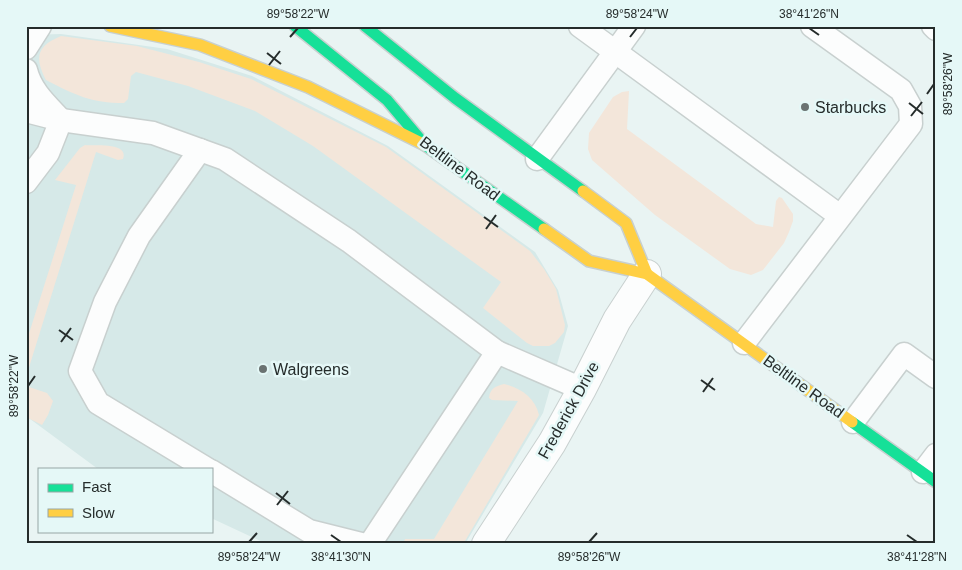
<svg xmlns="http://www.w3.org/2000/svg" width="962" height="570" font-family="Arial,sans-serif">
	<style>
		.built { fill: #d6e9e8 }
		.green { fill: #f3e6da }
		.lines { fill: none; stroke-linecap: round; stroke-linejoin: round }
		.lane-casing { stroke: #c8d0cf; stroke-width: 25 }
		.street-casing { stroke: #c8d0cf; stroke-width: 30 }
		.fast-casing { stroke: #c8d0cf; stroke-width: 14 }
		.slow-casing { stroke: #c8d0cf; stroke-width: 14 }
		.lane { stroke: #fcfdfd; stroke-width: 22 }
		.street { stroke: #fcfdfd; stroke-width: 28 }
		.fast { stroke: #16e098; stroke-width: 11 }
		.slow { stroke: #ffcf43; stroke-width: 11 }
		.ticks { fill: none; stroke: #252c2b; stroke-width: 2 }
		.poi-dot { fill: #6a7271; stroke: #e5f8f7; stroke-width: 2 }
		.labels { text-anchor: middle; stroke-width: 5; stroke-linejoin: round; paint-order: stroke }
		.poi-label { font-size: 16px; fill: #252c2b; stroke: #e5f8f7; text-anchor: start }
		.street-label { font-size: 16px; fill: #252c2b; stroke: #e5f8f7 }
		.neatline { fill: none; stroke: #252c2b; stroke-width: 2 }
		.ticks-label { font-size: 12px; text-anchor: middle; fill: #252c2b }
	</style>
	<rect width="100%" height="100%" fill="#e9f4f3"/>
	<path class="built" d="M61,34L167,49L252,76L388,146L535,252L558,290L568,326L543,413L465,544H267L211,518V469H98L26,416V35Z"/>
	<g class="green">
		<path d="M61,36L137,46L199,62L251,79L386,147L530,251L544,269L556,289L565,325L564,332L555,343L549,346H533L527,343L483,308L501,282L313,146L255,111L188,86L136,72L131,76L128,99L124,103C91,103 75,95 46,80C34,57 37,46 61,36Z"/>
		<path d="M629,91L627,129L756,224L773,227L776,201L779,197L782,198L793,214V221L789,232L784,243L763,270L751,275L730,269L655,215L592,160L588,149L589,133L613,97L622,92Z"/>
		<path d="M85,145C96,146 129,142 123,159L118,160L96,152L26,377V343L76,185L55,180L80,148Z"/>
		<path d="M504,384C521,388 535,398 539,415L465,541L462,544H403L405,539H434L518,401L492,400L489,398C490,388 496,386 504,384Z"/>
		<path d="M26,386L47,393L53,401L48,415L42,425L26,417Z"/>
	</g>
	<g class="lines">
		<defs>
			<g id="lane">
				<path d="M580,26L840,216"/>
				<path d="M933,26L936,29"/>
				<path d="M26,48L40,26"/>
				<path d="M26,70C31,91 47,105 61,120"/>
				<path d="M26,111L61,120"/>
				<path d="M200,150L139,236L105,302L80,371L98,403L207,469"/>
				<path d="M537,159L634,26"/>
				<path d="M26,182L48,153L61,120L153,133L225,159L349,241L497,352L582,389"/>
				<path d="M744,343L911,124L910,106L901,90L812,26"/>
				<path d="M853,422L904,354L936,377"/>
				<path d="M211,471L309,531L361,544"/>
				<path d="M923,472L936,455"/>
				<path d="M370,544L497,352"/>
			</g>
			<path id="street" d="M486,544L552,443L582,389L617,320L647,274"/>
			<g id="fast">
				<path d="M295,26L387,100L425,145L544,229"/>
				<path d="M365,26L455,98L583,191"/>
				<path d="M852,422L936,482"/>
			</g>
			<g id="slow">
				<path d="M110,26L200,45L308,87L425,145"/>
				<path d="M583,191L626,223L647,274"/>
				<path d="M544,229L589,261L647,274L852,422"/>
			</g>
		</defs>
		<use href="#lane" class="lane-casing"/>
		<use href="#street" class="street-casing"/>
		<use href="#fast" class="fast-casing"/>
		<use href="#slow" class="slow-casing"/>
		<use href="#lane" class="lane"/>
		<use href="#street" class="street"/>
		<use href="#fast" class="fast"/>
		<use href="#slow" class="slow"/>
	</g>
	<path class="ticks" d="M809,28L819,35M290,37L298,28M630,37L637,28M267,53L281,64M269,65L280,51M927,94L934,84M909,103L923,114M911,116L922,102M484,217L498,227M486,229L496,215M59,330L73,340M61,342L71,328M701,380L715,390M28,386L35,376M703,392L713,378M276,493L290,504M277,505L288,491M331,535L341,542M907,535L917,542M249,542L257,533M589,542L597,533"/>
	<g class="poi-dot">
		<circle cx="805" cy="107" r="5"/>
		<circle cx="263" cy="369" r="5"/>
	</g>
	<g class="labels">
		<g class="poi-label">
			<text x="815" y="113">Starbucks</text>
			<text x="273" y="375">Walgreens</text>
		</g>
		<g class="street-label">
			<text transform="translate(460 168) rotate(37)" y="6">Beltline Road</text>
			<text transform="translate(804 386) rotate(36)" y="6">Beltline Road</text>
			<text transform="translate(568 410) rotate(-61)" y="6">Frederick Drive</text>
		</g>
	</g>
	<rect width="962" height="570" fill="none" stroke="#e5f8f7" stroke-width="55"/>
	<rect x="38" y="468" width="175" height="65" fill="#e5f8f7" stroke="#98a6a5"/>
	<rect x="48" y="484" width="25" height="8" fill="#16e098" stroke="#98a6a5"/>
	<text x="82" y="492" font-size="15" fill="#252c2b">Fast</text>
	<rect x="48" y="509" width="25" height="8" fill="#ffcf43" stroke="#98a6a5"/>
	<text x="82" y="518" font-size="15" fill="#252c2b">Slow</text>
	<rect x="28" y="28" width="906" height="514" class="neatline"/>
	<g class="ticks-label">
		<text x="298" y="18">89°58'22"W</text>
		<text x="637" y="18">89°58'24"W</text>
		<text x="809" y="18">38°41'26"N</text>
		<text transform="translate(948 84) rotate(-90)" y="4">89°58'26"W</text>
		<text transform="translate(14 386) rotate(-90)" y="4">89°58'22"W</text>
		<text x="249" y="561">89°58'24"W</text>
		<text x="341" y="561">38°41'30"N</text>
		<text x="589" y="561">89°58'26"W</text>
		<text x="917" y="561">38°41'28"N</text>
	</g>
</svg>
